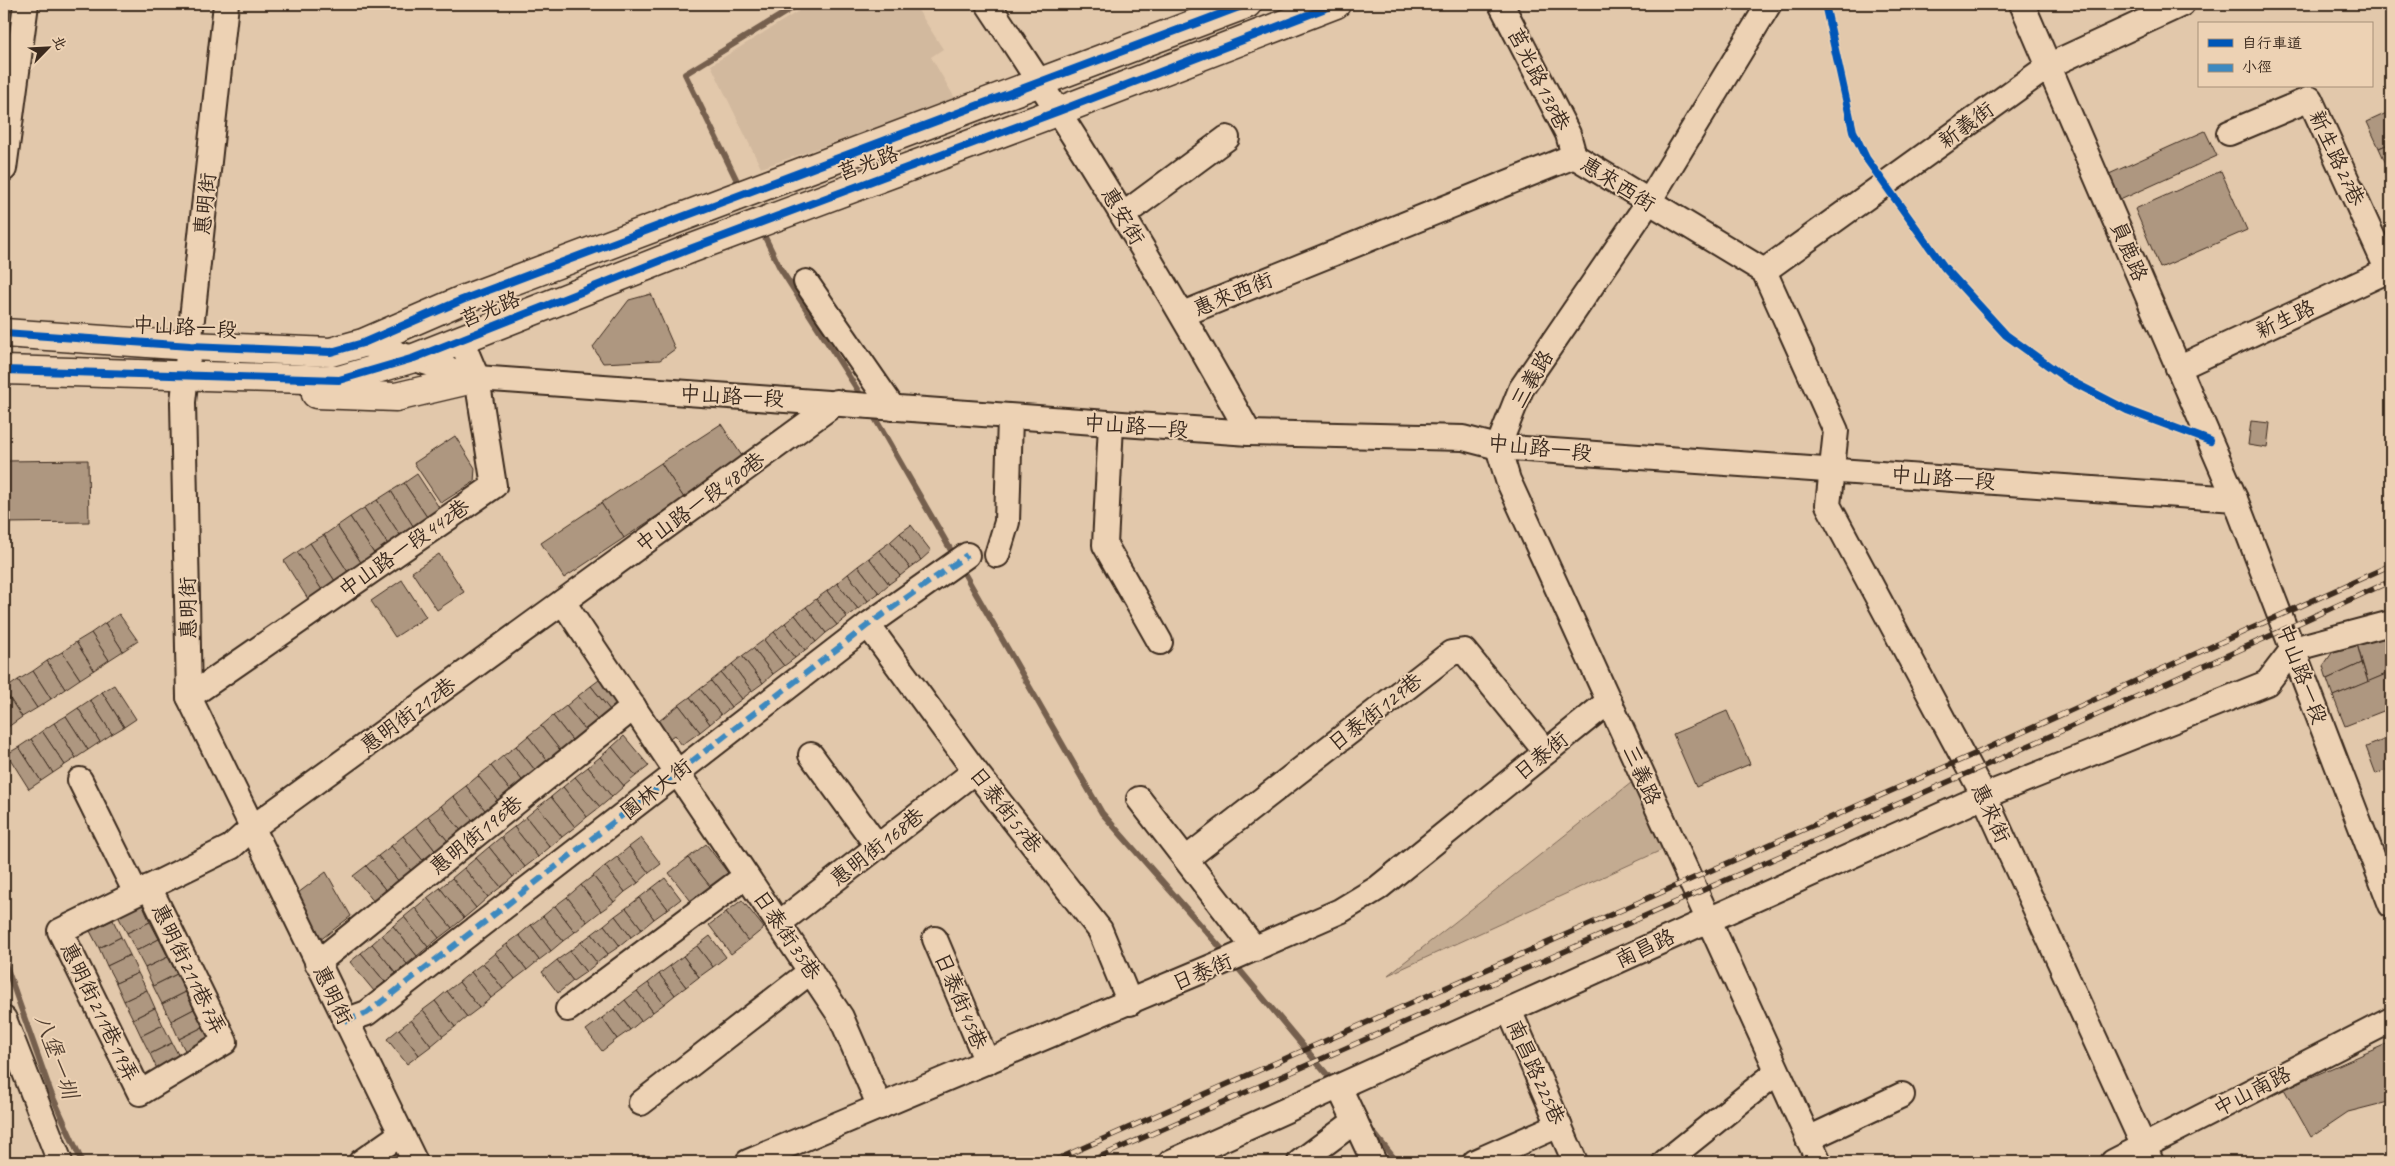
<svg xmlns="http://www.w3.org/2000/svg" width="2395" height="1166" font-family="Caveat,'LXGW WenKai TC',sans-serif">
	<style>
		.built { fill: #d2b99e }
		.green { fill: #c3ab91; stroke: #7f6a58 }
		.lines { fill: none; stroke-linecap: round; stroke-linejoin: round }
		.stream { stroke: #745f4d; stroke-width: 6 }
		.building { fill: #ae9780; stroke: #3b2a1e }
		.minor-casing { stroke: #3b2a1e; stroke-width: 28 }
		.major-casing { stroke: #3b2a1e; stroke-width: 31 }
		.minor { stroke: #edd2b4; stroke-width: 24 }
		.major { stroke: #edd2b4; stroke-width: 28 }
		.rail-casing { stroke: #3b2a1e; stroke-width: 5.5 }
		.rail { stroke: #edd2b4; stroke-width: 4; stroke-dasharray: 11; stroke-linecap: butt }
		.quiet { stroke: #3e89bf; stroke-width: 6; stroke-dasharray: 12 6; stroke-linecap: butt }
		.cycleway-casing { stroke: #edd2b4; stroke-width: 11 }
		.cycleway { stroke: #0057b8; stroke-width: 8 }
		.labels { text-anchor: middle; stroke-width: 4; stroke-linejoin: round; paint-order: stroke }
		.street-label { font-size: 21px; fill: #3b2a1e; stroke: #edd2b4 }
		.water-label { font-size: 22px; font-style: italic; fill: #534032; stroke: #edd2b4 }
	</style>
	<rect width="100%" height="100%" fill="#e2c8ab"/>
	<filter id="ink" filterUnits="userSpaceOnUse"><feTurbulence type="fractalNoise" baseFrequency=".02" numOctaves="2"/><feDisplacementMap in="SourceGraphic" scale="10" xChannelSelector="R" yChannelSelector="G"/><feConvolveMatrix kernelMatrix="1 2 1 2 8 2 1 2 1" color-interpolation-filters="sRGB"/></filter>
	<g filter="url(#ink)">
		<path class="built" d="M810,4H893L896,6L900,4H914L943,49L931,57L956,100L761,168L711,65Z"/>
		<path class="green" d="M1636,779L1666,848L1388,975Z"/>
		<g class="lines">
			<g class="stream">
				<path d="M741,189L685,74L799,4"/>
				<path d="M761,229L780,268L864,400"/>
				<path d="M872,413L1102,813L1227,955"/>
				<path d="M4,960L51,1093L82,1162"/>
				<path d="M1233,962L1334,1083"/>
				<path d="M1368,1126L1397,1162"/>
			</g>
		</g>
		<g class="building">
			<path d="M2391,111V143L2379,148L2367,122Z"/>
			<path d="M2205,131L2217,156L2120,200L2109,174Z"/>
			<path d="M2391,143V175L2379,148Z"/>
			<path d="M2221,171L2247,230L2160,268L2135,209Z"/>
			<path d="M651,294L675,349L660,360L603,363L593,347L629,300Z"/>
			<path d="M2251,421L2270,423L2267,448L2248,445Z"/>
			<path d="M721,424L744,459L684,498L661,463Z"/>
			<path d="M455,436L475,468L474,482L441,503L414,463Z"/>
			<path d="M88,460L89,522L4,523V461Z"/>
			<path d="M661,463L684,498L624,538L601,503Z"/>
			<path d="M417,474L442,512L429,520L404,483Z"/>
			<path d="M404,483L429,520L415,529L391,491Z"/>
			<path d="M391,491L415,529L402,538L377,500Z"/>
			<path d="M377,500L402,538L389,546L364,508Z"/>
			<path d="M601,503L624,538L564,578L541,543Z"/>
			<path d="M364,508L389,546L375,555L350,517Z"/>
			<path d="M350,517L375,555L362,564L337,526Z"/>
			<path d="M911,525L931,551L921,560L900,533Z"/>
			<path d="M337,526L362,564L348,572L324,535Z"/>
			<path d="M900,533L921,560L910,568L890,542Z"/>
			<path d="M324,535L348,572L335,581L310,543Z"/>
			<path d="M890,542L910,568L900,576L879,550Z"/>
			<path d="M310,543L335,581L322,590L297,552Z"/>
			<path d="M879,550L900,576L889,584L869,558Z"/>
			<path d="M297,552L322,590L308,599L284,561Z"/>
			<path d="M439,554L464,592L437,610L412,572Z"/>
			<path d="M869,558L889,584L879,593L858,566Z"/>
			<path d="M858,566L879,593L868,601L848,574Z"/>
			<path d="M848,574L868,601L858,609L837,583Z"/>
			<path d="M402,580L426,617L395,637L371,601Z"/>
			<path d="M837,583L858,609L847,617L827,591Z"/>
			<path d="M827,591L847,617L837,625L816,599Z"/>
			<path d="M816,599L837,625L826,633L806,607Z"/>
			<path d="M806,607L826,633L816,642L795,615Z"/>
			<path d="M119,614L138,641L123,651L105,623Z"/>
			<path d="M795,615L816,642L805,650L785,623Z"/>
			<path d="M105,623L123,651L109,660L91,633Z"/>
			<path d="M785,623L805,650L795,658L774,632Z"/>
			<path d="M774,632L795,658L784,666L764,640Z"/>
			<path d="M91,633L109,660L94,670L76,642Z"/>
			<path d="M2391,635V661L2385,636Z"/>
			<path d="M2385,636L2391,661V672L2368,682L2357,644Z"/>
			<path d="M764,640L784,666L773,674L753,648Z"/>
			<path d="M76,642L94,670L80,679L62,652Z"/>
			<path d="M2357,644L2362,663L2327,679L2323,666L2334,650Z"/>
			<path d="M753,648L773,674L763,683L742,656Z"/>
			<path d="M62,652L80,679L65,689L47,661Z"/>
			<path d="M742,656L763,683L752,691L732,664Z"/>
			<path d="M47,661L65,689L51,699L33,671Z"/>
			<path d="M2362,663L2368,682L2333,696L2327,679Z"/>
			<path d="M732,664L752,691L742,699L721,673Z"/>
			<path d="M33,671L51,699L37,708L18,680Z"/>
			<path d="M2391,672V708L2345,726L2333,696Z"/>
			<path d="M721,673L742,699L731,707L711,681Z"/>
			<path d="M18,680L37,708L22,717L4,690Z"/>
			<path d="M599,680L621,707L613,714L591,686Z"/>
			<path d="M711,681L731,707L721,715L700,689Z"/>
			<path d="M114,685L136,719L124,727L102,692Z"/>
			<path d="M591,686L613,714L600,724L578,696Z"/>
			<path d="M700,689L721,715L710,724L690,697Z"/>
			<path d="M4,690L22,717L8,727L4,721Z"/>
			<path d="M102,692L124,727L112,734L90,700Z"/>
			<path d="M578,696L600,724L588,734L566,706Z"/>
			<path d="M690,697L710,724L700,732L679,705Z"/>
			<path d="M90,700L112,734L100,742L78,708Z"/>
			<path d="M679,705L700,732L682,745L674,735L666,741L654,725Z"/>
			<path d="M566,706L588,734L575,744L553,716Z"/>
			<path d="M78,708L100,742L88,750L66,716Z"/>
			<path d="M1727,711L1750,764L1696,787L1673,734Z"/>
			<path d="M66,716L88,750L76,758L54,723Z"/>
			<path d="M553,716L575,744L563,754L541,726Z"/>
			<path d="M54,723L76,758L65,765L42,731Z"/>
			<path d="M541,726L563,754L550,764L528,736Z"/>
			<path d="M42,731L65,765L53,773L31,739Z"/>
			<path d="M528,736L550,764L538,774L516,746Z"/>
			<path d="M624,736L649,766L636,776L612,747Z"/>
			<path d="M2391,737V768L2376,774L2366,747Z"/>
			<path d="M31,739L53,773L41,781L19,747Z"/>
			<path d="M516,746L538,774L525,784L503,756Z"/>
			<path d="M19,747L41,781L29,789L7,754Z"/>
			<path d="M612,747L636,776L624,786L600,757Z"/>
			<path d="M503,756L525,784L513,794L491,766Z"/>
			<path d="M600,757L624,786L612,797L588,767Z"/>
			<path d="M491,766L513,794L500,803L478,776Z"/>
			<path d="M588,767L612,797L600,807L575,777Z"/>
			<path d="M478,776L500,803L488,814L466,786Z"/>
			<path d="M575,777L600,807L587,817L563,787Z"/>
			<path d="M466,786L488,814L475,823L453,796Z"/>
			<path d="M563,787L587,817L575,827L551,797Z"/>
			<path d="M453,796L475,823L463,833L441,806Z"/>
			<path d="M551,797L575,827L562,837L538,807Z"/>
			<path d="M441,806L463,833L450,844L428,816Z"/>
			<path d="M538,807L562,837L550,847L526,817Z"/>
			<path d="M428,816L450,844L437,853L416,826Z"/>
			<path d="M526,817L550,847L538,857L514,827Z"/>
			<path d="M416,826L437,853L425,863L403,836Z"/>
			<path d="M514,827L538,857L525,867L501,837Z"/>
			<path d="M403,836L425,863L413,873L391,846Z"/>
			<path d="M501,837L525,867L513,877L489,847Z"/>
			<path d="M641,838L661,864L649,873L629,847Z"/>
			<path d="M706,844L731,877L713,890L688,858Z"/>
			<path d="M391,846L413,873L400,883L378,856Z"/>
			<path d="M489,847L513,877L501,887L476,858Z"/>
			<path d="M629,847L649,873L638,883L617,857Z"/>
			<path d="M378,856L400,883L388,893L366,866Z"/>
			<path d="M617,857L638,883L625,892L605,866Z"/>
			<path d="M476,858L501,887L488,897L464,868Z"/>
			<path d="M688,858L713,890L694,905L669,873Z"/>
			<path d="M366,866L388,893L375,903L353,876Z"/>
			<path d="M605,866L625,892L614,902L593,876Z"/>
			<path d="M464,868L488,897L476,908L452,878Z"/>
			<path d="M326,872L351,916L315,944L290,899Z"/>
			<path d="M593,876L614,902L601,911L581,885Z"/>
			<path d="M452,878L476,908L464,918L440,888Z"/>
			<path d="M665,878L681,899L668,909L652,888Z"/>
			<path d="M581,885L601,911L587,922L567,897Z"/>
			<path d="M440,888L464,918L452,928L427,898Z"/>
			<path d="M652,888L668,909L654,919L639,898Z"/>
			<path d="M567,897L587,922L575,932L555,906Z"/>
			<path d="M427,898L452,928L439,938L415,908Z"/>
			<path d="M639,898L654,919L642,929L626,908Z"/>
			<path d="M742,900L764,928L748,941L726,912Z"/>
			<path d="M142,904L150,922L127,933L118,916Z"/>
			<path d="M555,906L575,932L563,941L543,916Z"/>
			<path d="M415,908L439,938L428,947L404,917Z"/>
			<path d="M626,908L642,929L631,937L615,916Z"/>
			<path d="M726,912L748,941L731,954L709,925Z"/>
			<path d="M543,916L563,941L551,951L531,925Z"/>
			<path d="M615,916L631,937L620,946L604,925Z"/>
			<path d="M404,917L428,947L417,956L393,926Z"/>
			<path d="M113,920L121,937L99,948L90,931Z"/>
			<path d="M150,922L159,939L136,951L127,933Z"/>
			<path d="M531,925L551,951L539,960L519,935Z"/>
			<path d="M604,925L620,946L608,954L592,934Z"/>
			<path d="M393,926L417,956L407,964L382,935Z"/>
			<path d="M592,934L608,954L597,963L581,942Z"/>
			<path d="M382,935L407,964L396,973L372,944Z"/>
			<path d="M519,935L539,960L527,970L507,944Z"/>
			<path d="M710,936L726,957L713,967L697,946Z"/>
			<path d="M121,937L130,955L107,966L99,948Z"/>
			<path d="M159,939L168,957L145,968L136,951Z"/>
			<path d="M581,942L597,963L586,972L570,951Z"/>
			<path d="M372,944L396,973L385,982L361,953Z"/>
			<path d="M507,944L527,970L515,979L495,953Z"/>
			<path d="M697,946L713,967L699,977L683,956Z"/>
			<path d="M570,951L586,972L573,981L557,960Z"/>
			<path d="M361,953L385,982L374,991L350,962Z"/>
			<path d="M495,953L515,979L503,989L483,963Z"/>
			<path d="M130,955L138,973L116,983L107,966Z"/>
			<path d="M683,956L699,977L686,987L670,966Z"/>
			<path d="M168,957L177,974L153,986L145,968Z"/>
			<path d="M557,960L573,981L558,993L542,972Z"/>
			<path d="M483,963L503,989L491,998L471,972Z"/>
			<path d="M670,966L686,987L675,995L659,974Z"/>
			<path d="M471,972L491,998L479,1008L459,982Z"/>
			<path d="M138,973L147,990L124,1001L116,983Z"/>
			<path d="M177,974L186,992L162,1004L153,986Z"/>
			<path d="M659,974L675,995L664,1004L648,983Z"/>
			<path d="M459,982L479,1008L467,1017L447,991Z"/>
			<path d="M648,983L664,1004L653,1012L637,991Z"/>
			<path d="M147,990L155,1008L133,1019L124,1001Z"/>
			<path d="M447,991L467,1017L455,1027L435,1001Z"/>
			<path d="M637,991L653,1012L641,1021L625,1000Z"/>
			<path d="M186,992L194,1009L171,1021L162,1004Z"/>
			<path d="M625,1000L641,1021L630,1030L614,1009Z"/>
			<path d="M435,1001L455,1027L443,1036L423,1010Z"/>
			<path d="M155,1008L163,1025L141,1036L133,1019Z"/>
			<path d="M194,1009L203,1027L179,1039L171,1021Z"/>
			<path d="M614,1009L630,1030L617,1039L602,1018Z"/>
			<path d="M423,1010L443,1036L431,1046L411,1020Z"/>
			<path d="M602,1018L617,1039L602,1051L586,1030Z"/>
			<path d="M411,1020L431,1046L419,1055L399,1029Z"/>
			<path d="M163,1025L172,1043L150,1054L141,1036Z"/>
			<path d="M203,1027L212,1045L188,1056L179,1039Z"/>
			<path d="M399,1029L419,1055L407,1064L387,1039Z"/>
			<path d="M2391,1042V1101L2348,1112L2311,1137L2284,1089Z"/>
			<path d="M172,1043L181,1060L158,1071L150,1054Z"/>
		</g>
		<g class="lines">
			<defs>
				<g id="minor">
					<path d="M226,4L183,402L189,697L415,1162"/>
					<path d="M988,4C1081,143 1168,287 1249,433"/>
					<path d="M1501,4L1568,134L1574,156"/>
					<path d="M1769,4L1648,203L1521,389L1498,447L1508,480L1819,1162"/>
					<path d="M2022,4L2235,499L2391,905"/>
					<path d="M2229,133L2310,99L2388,271"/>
					<path d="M1574,156L1764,271L1836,431L1828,505L1984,796L2151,1162"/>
					<path d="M4,169L26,4"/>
					<path d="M1123,215L1227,138"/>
					<path d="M1764,271L2050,65L2182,4"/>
					<path d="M806,282L893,408"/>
					<path d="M1183,314L1574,156"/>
					<path d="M363,343L477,378L1249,433L1463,438L1498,447L2235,499"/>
					<path d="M2178,368L2391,269"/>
					<path d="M1111,424L1105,545L1160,642"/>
					<path d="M997,555L1007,522L1010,417"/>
					<path d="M563,602L841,1017L880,1107"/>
					<path d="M868,625L975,771L1100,930L1130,1003"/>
					<path d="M189,697L494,486L477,378L461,340"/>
					<path d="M811,755L878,847"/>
					<path d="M80,780L136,893"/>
					<path d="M1139,799L1255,949"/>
					<path d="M1186,859L1451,653L1464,651L1546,752"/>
					<path d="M149,887L225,1042L140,1093L60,931L231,847L252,828L837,402"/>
					<path d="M778,924L975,771"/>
					<path d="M935,939L987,1062"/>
					<path d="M317,963L634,707"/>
					<path d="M568,1009L746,876"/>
					<path d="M1509,1010L1575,1162"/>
					<path d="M4,1019L60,1162"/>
					<path d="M345,1021L367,1013L868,625L967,555"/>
					<path d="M641,1103L811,971"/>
					<path d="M1355,1121L1374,1162"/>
					<path d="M1808,1139L1902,1095"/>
					<path d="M361,1162L401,1134"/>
					<path d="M748,1162L1228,960L1340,911L1378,888L1609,701"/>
					<path d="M1171,1162L1984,796L2267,683L2293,649L2391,623"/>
					<path d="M1300,1162L1355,1121L1339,1087"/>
					<path d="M1475,1162L1559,1125"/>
					<path d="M1665,1162L1777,1072"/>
					<path d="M2113,1162L2391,1020"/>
				</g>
				<g id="major">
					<path d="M4,333L190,346L331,352L363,343L462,300L1247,4"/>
					<path d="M4,370L339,380L414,358L690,249L1059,111L1336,4"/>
					<path d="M316,394L396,397L477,378"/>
				</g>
			</defs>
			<use href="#minor" class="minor-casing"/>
			<use href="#major" class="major-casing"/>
			<use href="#minor" class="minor"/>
			<use href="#major" class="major"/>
			<defs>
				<g id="rail">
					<path d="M1051,1162L1979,752L2391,565"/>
					<path d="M1088,1162L1984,766L2391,581"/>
				</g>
			</defs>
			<use href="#rail" class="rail-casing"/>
			<use href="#rail" class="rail"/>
			<path class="quiet" d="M345,1021L367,1013L868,625L967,555"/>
			<defs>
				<g id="cycleway">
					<path d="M1825,4L1853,131L1866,158L1944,267L2006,335L2067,379L2127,410L2210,441"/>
					<path d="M4,333L190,346L331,352L363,343L462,300L1247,4"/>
					<path d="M4,370L339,380L414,358L690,249L1059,111L1336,4"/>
				</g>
			</defs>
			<use href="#cycleway" class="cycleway-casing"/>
			<use href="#cycleway" class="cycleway"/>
		</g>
	</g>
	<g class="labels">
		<g class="street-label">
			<text transform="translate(1539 79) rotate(63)" y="7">莒光路138巷</text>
			<text transform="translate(1966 125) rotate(-36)" y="7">新義街</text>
			<text transform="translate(2337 158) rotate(65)" y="7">新生路27巷</text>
			<text transform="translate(868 163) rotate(-20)" y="7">莒光路</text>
			<text transform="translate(1618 184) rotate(32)" y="7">惠來西街</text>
			<text transform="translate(205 204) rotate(-84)" y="7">惠明街</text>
			<text transform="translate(1123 216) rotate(59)" y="7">惠安街</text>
			<text transform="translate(2129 251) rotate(67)" y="7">員鹿路</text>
			<text transform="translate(1233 294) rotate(-22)" y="7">惠來西街</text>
			<text transform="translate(490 309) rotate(-22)" y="7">莒光路</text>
			<text transform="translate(2285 319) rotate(-25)" y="7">新生路</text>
			<text transform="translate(185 327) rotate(3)" y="7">中山路一段</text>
			<text transform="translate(1532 379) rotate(-60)" y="7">三義路</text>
			<text transform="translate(732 396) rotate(3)" y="7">中山路一段</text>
			<text transform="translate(1136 426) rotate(4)" y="7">中山路一段</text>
			<text transform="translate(1540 448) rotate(6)" y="7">中山路一段</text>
			<text transform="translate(1943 478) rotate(4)" y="7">中山路一段</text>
			<text transform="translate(700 502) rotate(-36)" y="7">中山路一段480巷</text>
			<text transform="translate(404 548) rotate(-35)" y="7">中山路一段442巷</text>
			<text transform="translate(188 608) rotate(-91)" y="7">惠明街</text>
			<text transform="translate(2302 674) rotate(69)" y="7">中山路一段</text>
			<text transform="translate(1375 712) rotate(-38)" y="7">日泰街129巷</text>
			<text transform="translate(408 715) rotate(-36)" y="7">惠明街212巷</text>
			<text transform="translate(1541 756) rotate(-39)" y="7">日泰街</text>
			<text transform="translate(1642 775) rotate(66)" y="7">三義路</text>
			<text transform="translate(656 789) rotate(-38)" y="7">園林大街</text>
			<text transform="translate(1006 810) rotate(52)" y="7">日泰街57巷</text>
			<text transform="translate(1991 813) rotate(65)" y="7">惠來街</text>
			<text transform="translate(476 835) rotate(-39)" y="7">惠明街196巷</text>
			<text transform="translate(877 847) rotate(-38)" y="7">惠明街168巷</text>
			<text transform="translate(787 935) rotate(56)" y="7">日泰街35巷</text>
			<text transform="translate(1645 948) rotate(-25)" y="7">南昌路</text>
			<text transform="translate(189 969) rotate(64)" y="7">惠明街211巷7弄</text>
			<text transform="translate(1202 972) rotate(-23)" y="7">日泰街</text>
			<text transform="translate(333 995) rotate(64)" y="7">惠明街</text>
			<text transform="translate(961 1001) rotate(67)" y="7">日泰街45巷</text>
			<text transform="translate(100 1012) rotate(64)" y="7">惠明街211巷19弄</text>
			<text transform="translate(1536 1072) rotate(66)" y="7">南昌路225巷</text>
			<text transform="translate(2252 1091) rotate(-27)" y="7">中山南路</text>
		</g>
		<g class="water-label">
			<text transform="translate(57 1056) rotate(70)" y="8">八堡一圳</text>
		</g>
	</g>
	<rect width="2395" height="1166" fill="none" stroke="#edd2b4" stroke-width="20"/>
	<rect x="10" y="10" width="2375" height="1146" fill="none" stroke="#3b2a1e" stroke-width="2" filter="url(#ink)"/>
	<rect x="2198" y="22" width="175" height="65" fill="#edd2b4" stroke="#a68f78"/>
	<rect x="2208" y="39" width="25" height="8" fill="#0057b8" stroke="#a68f78"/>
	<text x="2242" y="48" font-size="15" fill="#3b2a1e">自行車道</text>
	<rect x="2208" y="64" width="25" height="8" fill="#3e89bf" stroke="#a68f78"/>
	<text x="2242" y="72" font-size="15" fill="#3b2a1e">小徑</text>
	<g transform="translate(48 48) rotate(66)" stroke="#edd2b4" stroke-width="4" paint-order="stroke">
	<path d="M0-4L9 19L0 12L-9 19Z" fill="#3b2a1e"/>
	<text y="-8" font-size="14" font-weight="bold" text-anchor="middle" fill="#3b2a1e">北</text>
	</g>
</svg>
